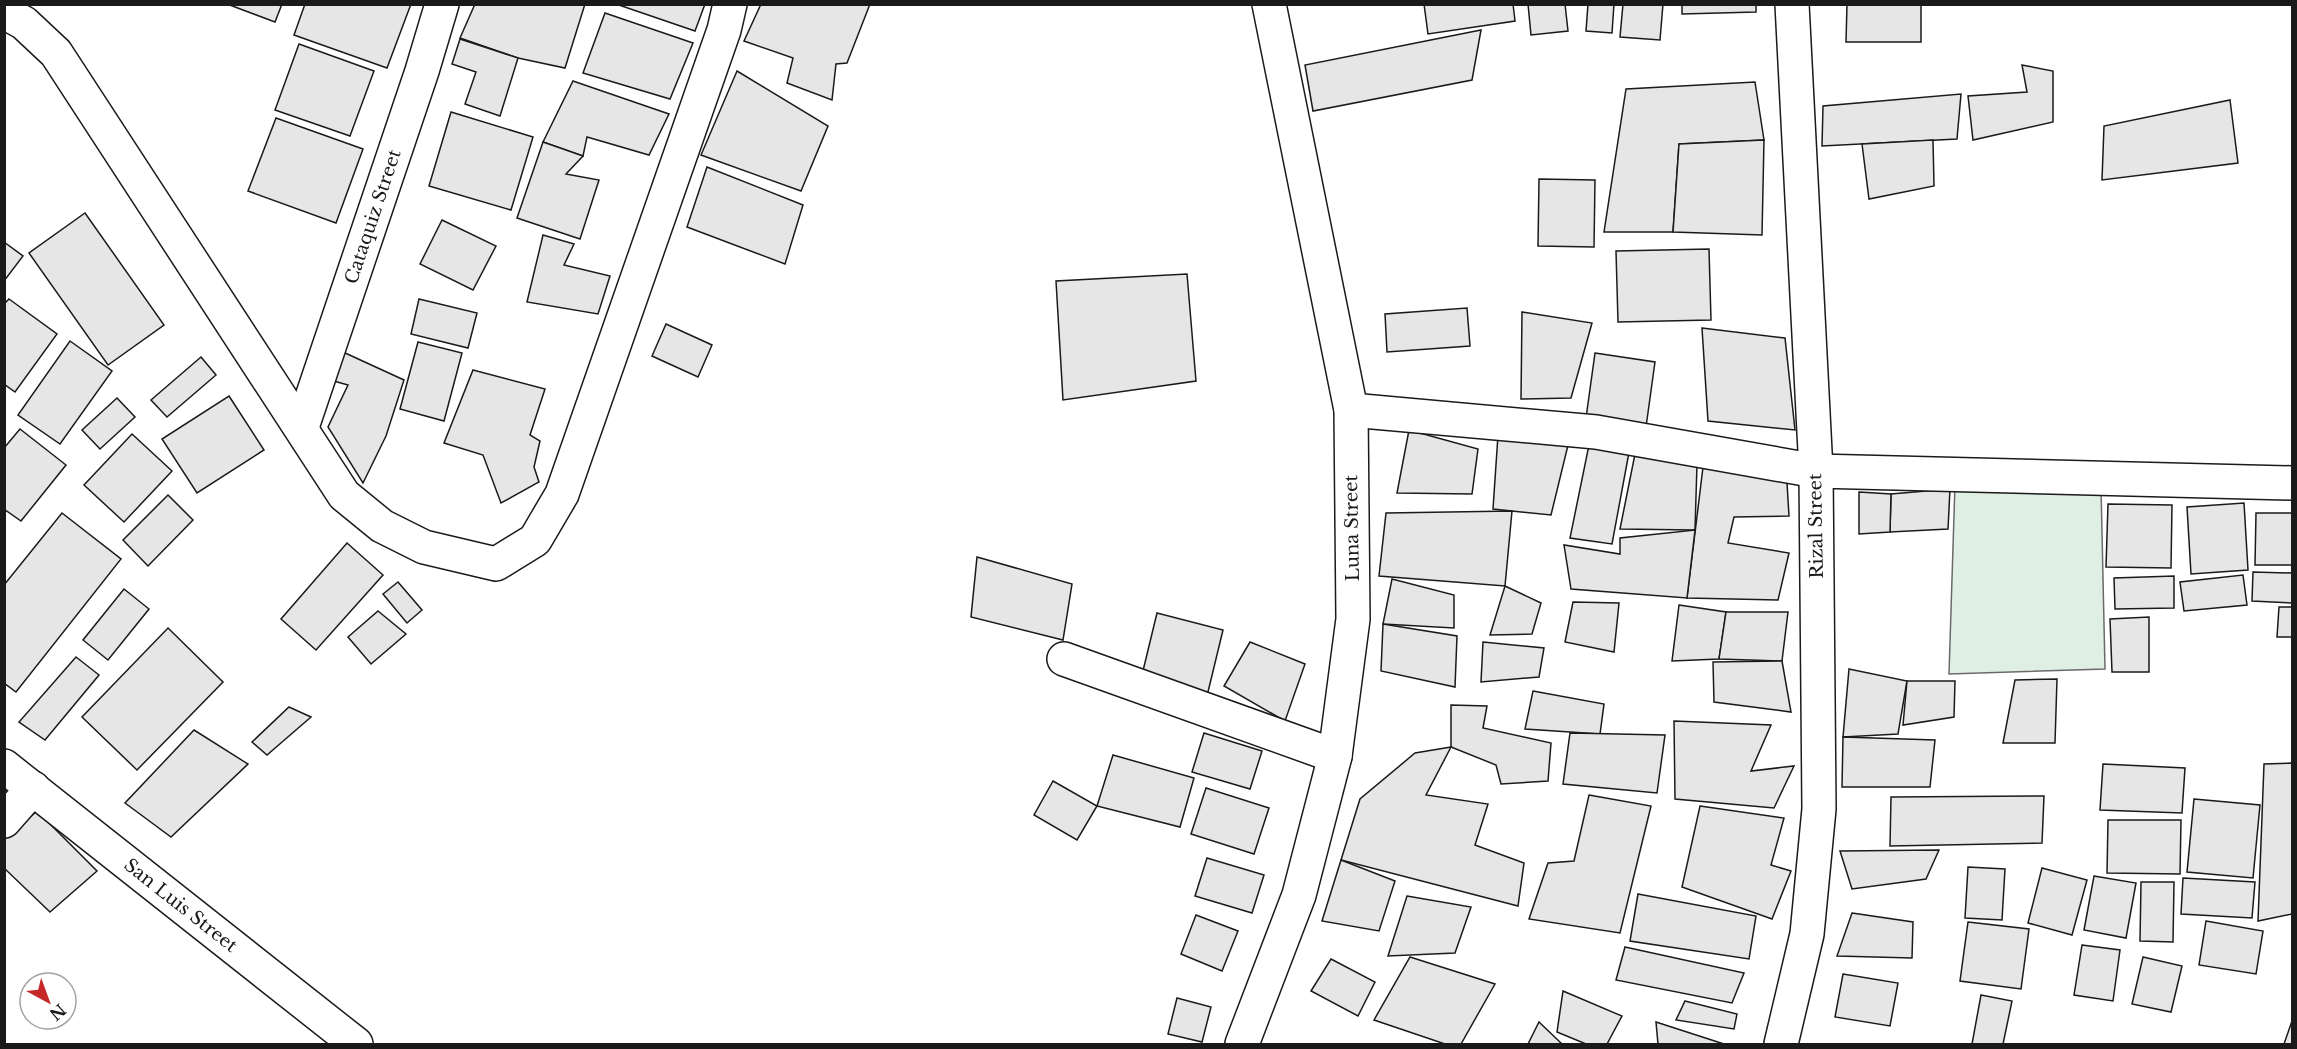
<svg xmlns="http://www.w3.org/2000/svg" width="2297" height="1049" font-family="'Libre Baskerville',serif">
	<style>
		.green { fill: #e0efe3; stroke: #6a6a6a; stroke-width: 1.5 }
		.building { fill: #e6e6e6; stroke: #1a1a1a; stroke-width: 1.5 }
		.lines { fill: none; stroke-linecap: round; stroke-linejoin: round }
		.street-casing { stroke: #1a1a1a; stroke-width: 36 }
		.secondary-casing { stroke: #1a1a1a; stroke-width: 36 }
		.street { stroke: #fff; stroke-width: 33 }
		.secondary { stroke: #fff; stroke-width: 33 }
		.labels { text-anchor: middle; stroke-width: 4.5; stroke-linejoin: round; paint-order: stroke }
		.street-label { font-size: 18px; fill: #1a1a1a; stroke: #fff }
	</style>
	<rect width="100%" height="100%" fill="#fff"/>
	<path class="green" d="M1955,484L2101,487L2105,669L1949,674Z"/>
	<g class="building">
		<path d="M227,4H282L275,22Z"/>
		<path d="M305,4H411L387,68L294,35Z"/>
		<path d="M475,4H585L565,68L518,58L460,38Z"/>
		<path d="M616,4H705L695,31Z"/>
		<path d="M761,4H870L847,63L836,64L832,100L787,83L793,58L744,41Z"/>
		<path d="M1424,4H1513L1515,21L1428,34Z"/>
		<path d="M1528,4H1565L1568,31L1531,35Z"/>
		<path d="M1588,4H1614L1612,33L1586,31Z"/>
		<path d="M1623,4H1663L1660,40L1620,37Z"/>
		<path d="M1682,4H1756V12L1682,14Z"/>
		<path d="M1847,4H1921V42H1846Z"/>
		<path d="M605,13L693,43L670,99L583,73Z"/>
		<path d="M1481,30L1472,80L1313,111L1305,65Z"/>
		<path d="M460,39L518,58L500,116L465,104L476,72L452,64Z"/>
		<path d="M299,44L374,71L350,136L275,110Z"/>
		<path d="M2022,65L2053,71V122L1973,140L1968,96L2027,92Z"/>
		<path d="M737,71L828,126L801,191L701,155Z"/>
		<path d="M573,81L669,114L649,155L587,137L583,156L543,142Z"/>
		<path d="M1755,82L1764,140L1679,144L1673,232H1604L1626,89Z"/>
		<path d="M1961,94L1957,139L1822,146L1823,106Z"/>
		<path d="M2230,100L2238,163L2102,180L2104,126Z"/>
		<path d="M451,112L533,137L511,210L429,186Z"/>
		<path d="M276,118L363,149L336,223L248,191Z"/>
		<path d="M1764,140L1762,235L1673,232L1679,144Z"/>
		<path d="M1933,140L1934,186L1869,199L1862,144Z"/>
		<path d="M543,142L583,156L566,174L599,180L580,239L517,218Z"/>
		<path d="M707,167L803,205L785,264L687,227Z"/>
		<path d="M1539,179L1595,180L1594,247L1538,246Z"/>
		<path d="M85,213L164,325L108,365L29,253Z"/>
		<path d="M442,220L496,246L473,290L420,264Z"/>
		<path d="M543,235L574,244L564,265L610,276L598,314L527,302Z"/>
		<path d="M4,242L23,256L4,281Z"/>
		<path d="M1709,249L1711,320L1618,322L1616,251Z"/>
		<path d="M1187,274L1196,381L1063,400L1056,281Z"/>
		<path d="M9,299L57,334L15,392L4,384V304Z"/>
		<path d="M419,299L477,313L468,348L411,334Z"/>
		<path d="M1467,308L1470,346L1387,352L1385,314Z"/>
		<path d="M1522,312L1592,323L1571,398L1521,399Z"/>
		<path d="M666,324L712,345L698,377L652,356Z"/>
		<path d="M1702,328L1785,338L1795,430L1708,421Z"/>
		<path d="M70,341L112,371L60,444L18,415Z"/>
		<path d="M418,342L462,353L444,421L400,409Z"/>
		<path d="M343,352L404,380L386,436L363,483L328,427L348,385L330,380Z"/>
		<path d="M1595,353L1655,362L1646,427L1586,418Z"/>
		<path d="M201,357L216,375L167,417L151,400Z"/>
		<path d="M473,370L545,389L530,435L540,441L534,467L539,482L501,503L483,455L444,443Z"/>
		<path d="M229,396L264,450L197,493L162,439Z"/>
		<path d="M117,398L135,417L100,449L82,430Z"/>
		<path d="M20,429L66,465L21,521L4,509V448Z"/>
		<path d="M1409,430L1478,449L1472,494L1397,493Z"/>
		<path d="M132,434L172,471L124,522L84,485Z"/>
		<path d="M1498,435L1570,437L1551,515L1493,509Z"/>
		<path d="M1590,440L1630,447L1612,544L1570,538Z"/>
		<path d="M1636,449L1697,464L1695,530L1620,529Z"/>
		<path d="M1704,459L1786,466L1789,516L1734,517L1728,543L1789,553L1778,600L1687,598Z"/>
		<path d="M1950,489L1948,529L1890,532L1891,494Z"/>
		<path d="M1859,492L1891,494L1890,532L1859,534Z"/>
		<path d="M168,495L193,520L148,566L123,540Z"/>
		<path d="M2244,503L2248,570L2191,574L2187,507Z"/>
		<path d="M2108,504L2172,505L2171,568L2106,567Z"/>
		<path d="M1512,511L1505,586L1379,576L1386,513Z"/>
		<path d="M62,513L121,559L16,692L4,683V585Z"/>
		<path d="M2256,513H2292V565H2255Z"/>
		<path d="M1695,530L1687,598L1571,589L1564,545L1620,554V538Z"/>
		<path d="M347,543L383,575L316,650L281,619Z"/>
		<path d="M977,557L1072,584L1063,640L971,617Z"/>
		<path d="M2253,572L2292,573V603L2252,601Z"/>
		<path d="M2243,575L2247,605L2184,611L2180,582Z"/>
		<path d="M2174,576V608L2115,609L2114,578Z"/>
		<path d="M1392,579L1454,595V628L1383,624Z"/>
		<path d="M398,582L422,610L407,623L383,594Z"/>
		<path d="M1505,586L1541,603L1532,634L1490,635Z"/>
		<path d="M124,589L149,609L108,660L83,640Z"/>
		<path d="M1573,602L1619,603L1614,652L1565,642Z"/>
		<path d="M1679,605L1726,612L1719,659L1672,661Z"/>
		<path d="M2279,607H2292V637H2277Z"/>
		<path d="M378,611L406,634L371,664L348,637Z"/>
		<path d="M1726,612H1788L1782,661L1719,659Z"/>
		<path d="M1157,613L1223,630L1207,696L1141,679Z"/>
		<path d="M2149,617V672H2112L2110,619Z"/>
		<path d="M1383,624L1457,636L1455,687L1381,671Z"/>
		<path d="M168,628L223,682L137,770L82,717Z"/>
		<path d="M1250,642L1305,664L1285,721L1224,686Z"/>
		<path d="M1483,642L1544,648L1539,677L1481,682Z"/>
		<path d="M76,657L99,675L45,740L19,722Z"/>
		<path d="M1782,661L1791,712L1714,702L1713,662Z"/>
		<path d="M1849,669L1907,681L1898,734L1843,737Z"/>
		<path d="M2057,679L2055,743H2003L2015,680Z"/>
		<path d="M1907,681H1955L1954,717L1903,725Z"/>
		<path d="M1533,691L1604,704L1600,734L1525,729Z"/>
		<path d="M1451,705L1487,706L1483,728L1551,743L1548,781L1501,784L1496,765L1451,747Z"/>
		<path d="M289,707L311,717L267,755L252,742Z"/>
		<path d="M1674,721L1771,725L1751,771L1794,766L1774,808L1675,799Z"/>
		<path d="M194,730L248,764L171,837L125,803Z"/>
		<path d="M1204,733L1262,751L1250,789L1192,772Z"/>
		<path d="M1570,733L1665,735L1657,793L1563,784Z"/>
		<path d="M1843,737L1935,740L1930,787H1842Z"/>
		<path d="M1451,747L1426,795L1488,804L1475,845L1524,863L1518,906L1341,860L1360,799L1415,753Z"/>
		<path d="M1113,755L1194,778L1180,827L1097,806Z"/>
		<path d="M2292,763V914L2258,921L2264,764Z"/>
		<path d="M2103,764L2185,768L2182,813L2100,810Z"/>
		<path d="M1053,781L1097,806L1077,840L1034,815Z"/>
		<path d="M1206,788L1269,808L1254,854L1191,834Z"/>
		<path d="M1589,795L1651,806L1620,933L1529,919L1548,863L1574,861Z"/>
		<path d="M2044,796L2042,843L1890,846L1891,797Z"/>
		<path d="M2194,799L2260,805L2253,878L2187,872Z"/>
		<path d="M1700,806L1784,818L1771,865L1791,871L1772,919L1682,887Z"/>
		<path d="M37,811L97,871L50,912L4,868V840Z"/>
		<path d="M2108,820H2181L2180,874L2107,873Z"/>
		<path d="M1939,850L1926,879L1852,889L1840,851Z"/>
		<path d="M1207,858L1264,875L1252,913L1195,896Z"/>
		<path d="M1341,860L1395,881L1379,931L1322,921Z"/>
		<path d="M1968,867L2005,869L2002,920L1965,918Z"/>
		<path d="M2042,868L2087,880L2072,935L2028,923Z"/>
		<path d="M2094,876L2136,883L2126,938L2084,930Z"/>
		<path d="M2183,878L2255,882L2252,918L2181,914Z"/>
		<path d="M2141,882H2174L2173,942L2140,941Z"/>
		<path d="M1638,894L1756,916L1749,959L1630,941Z"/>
		<path d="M1407,896L1471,907L1455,953L1388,956Z"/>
		<path d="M1852,913L1913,922L1912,958L1837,956Z"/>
		<path d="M1196,915L1238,931L1222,971L1181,954Z"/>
		<path d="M2206,921L2263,931L2256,974L2199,965Z"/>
		<path d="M1968,922L2029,929L2021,989L1960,981Z"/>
		<path d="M2082,945L2120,950L2113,1001L2074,995Z"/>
		<path d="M1625,947L1744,973L1732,1003L1616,980Z"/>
		<path d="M1410,957L1495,984L1461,1044H1445L1374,1020Z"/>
		<path d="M2143,957L2182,966L2171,1012L2132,1004Z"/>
		<path d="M1331,959L1375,982L1358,1016L1311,991Z"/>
		<path d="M1843,974L1898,983L1890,1026L1835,1017Z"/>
		<path d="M1563,991L1622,1016L1607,1044H1586L1557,1032Z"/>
		<path d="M1981,995L2012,1001L2003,1044H1972Z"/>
		<path d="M1177,998L1211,1007L1202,1042L1168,1034Z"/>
		<path d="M1685,1001L1737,1014L1734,1029L1676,1020Z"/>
		<path d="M2292,1021V1044H2284Z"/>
		<path d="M1539,1022L1562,1044H1528Z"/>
		<path d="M1656,1022L1724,1044H1658Z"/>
	</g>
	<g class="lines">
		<defs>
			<g id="street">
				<path d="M4,12L24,23L56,53L344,495L382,526L424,547L496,564L535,540L562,494L724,30L730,4"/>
				<path d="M1351,410L1596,432L1816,471L2292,483"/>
				<path id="s1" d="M302,427L422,71L442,4"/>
				<path d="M1064,659L1335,756"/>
				<path d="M4,821L33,788"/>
			</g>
			<g id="secondary">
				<path id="s2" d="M4,766L356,1044"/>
				<path d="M1242,1044L1299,895L1335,756L1353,619L1351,410L1269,4"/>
				<path d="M1781,1044L1807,934L1819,809L1816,471L1792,4"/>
			</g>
		</defs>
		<use href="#street" class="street-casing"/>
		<use href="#secondary" class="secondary-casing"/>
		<use href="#street" class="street"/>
		<use href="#secondary" class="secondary"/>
	</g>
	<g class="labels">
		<g class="street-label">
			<text dy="6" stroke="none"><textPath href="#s1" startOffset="222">Cataquiz Street</textPath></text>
			<text transform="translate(1816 526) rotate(-91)" y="6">Rizal Street</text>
			<text transform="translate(1352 528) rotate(-91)" y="6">Luna Street</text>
			<text dy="6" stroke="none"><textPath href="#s2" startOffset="225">San Luis Street</textPath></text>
		</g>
	</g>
	<rect width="2297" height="1049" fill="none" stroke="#1a1a1a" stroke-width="12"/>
	<g transform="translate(48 1001) rotate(139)"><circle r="28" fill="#ffffff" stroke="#a3a3a3" stroke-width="1.5"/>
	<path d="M0-4.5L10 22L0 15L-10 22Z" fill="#c62828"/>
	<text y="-9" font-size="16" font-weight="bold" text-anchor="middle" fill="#1a1a1a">N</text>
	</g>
</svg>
